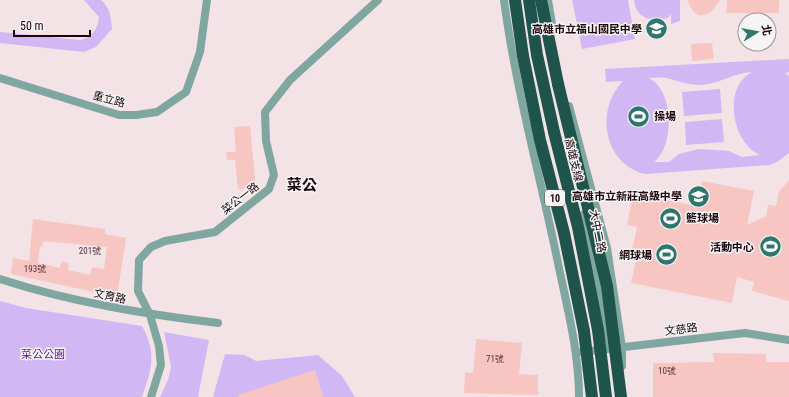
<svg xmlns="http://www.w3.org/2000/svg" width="789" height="397" font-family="'Roboto Condensed','Noto Sans TC',sans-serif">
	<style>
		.green { fill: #d1b7f3; fill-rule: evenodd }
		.building { fill: #f7c6c2; fill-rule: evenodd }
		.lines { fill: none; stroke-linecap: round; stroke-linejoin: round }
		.street { stroke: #80a6a0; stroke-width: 8 }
		.highway { stroke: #1f544d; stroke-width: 12 }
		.highway-bridge { stroke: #1f544d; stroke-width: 12 }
		.labels { text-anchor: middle; stroke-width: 3; stroke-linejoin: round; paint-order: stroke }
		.number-label { font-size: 9px; fill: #543439 }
		.shield { fill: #f5f5f5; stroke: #5e4c51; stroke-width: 1 }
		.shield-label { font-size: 10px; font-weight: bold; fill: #1d040b }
		.poi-label { font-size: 11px; font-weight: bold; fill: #1d040b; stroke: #f5f5f5; text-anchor: end }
		.street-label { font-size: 11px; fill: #1d040b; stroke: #f5f5f5 }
		.park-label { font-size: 11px; fill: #5d1295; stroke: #f5f5f5 }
		.district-label { font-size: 15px; font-weight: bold; fill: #1d040b; stroke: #f5f5f5 }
	</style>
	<rect width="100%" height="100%" fill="#f4e3e6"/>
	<g class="green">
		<path d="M84,0H101C110,8 111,17 112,29L96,47L84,52L0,43V32L80,40C92,38 98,29 99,17Z"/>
		<path d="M572,0H628L635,39L582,49Z"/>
		<path d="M634,0H680V21L671,24V14L668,18C652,22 636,19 634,0Z"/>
		<path d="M789,59V72L785,73L789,76V153L777,162L769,165L646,174C614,168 599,132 610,102C613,93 618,87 623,81L606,82L605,69ZM752,72C722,87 732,143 760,155L742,157L729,151L699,149L679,154L669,162H654C675,146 674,88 648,78C654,78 661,77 667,78C678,81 688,85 700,85C719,84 734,73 752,72Z"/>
		<path d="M720,89L722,113L684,116L682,92Z"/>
		<path d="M722,119L724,142L686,145L685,122Z"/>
		<path d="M0,301L26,308L142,326C157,353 152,369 142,397H0Z"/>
		<path d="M164,332L209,340L198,397H160L168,380L171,367Z"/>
		<path d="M225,354L245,355L256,361L318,355L342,376L355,397H213Z"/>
	</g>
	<g class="building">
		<path d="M687,0H720L712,11L704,15H699L693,11Z"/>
		<path d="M727,0H779V13H726Z"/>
		<path d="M712,43L714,59L692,61L691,44Z"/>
		<path d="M250,126L256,188L238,189L235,160H227L226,152H236L234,127Z"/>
		<path d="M702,181L754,191L747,225L766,216L768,205L776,206L779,191L789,181V301L752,291L754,282L737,277L732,303L631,283L638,251L632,250L637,227L627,225L633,194L698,206Z"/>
		<path d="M33,219L105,229V234L126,238L117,297L11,274L13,258L29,261ZM43,241L107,247L104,269L92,267L90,275L68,270L69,263L61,261L60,268L38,263L40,246L42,247Z"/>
		<path d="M476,339L522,343L519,374L538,375V395L464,393L465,372L473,373Z"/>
		<path d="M713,353L766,354V362H789V397H653V363L714,362Z"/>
		<path d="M315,370L323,397H238V395Z"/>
	</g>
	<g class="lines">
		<g class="street">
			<path d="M504,0C516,91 541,179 559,268C568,310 579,354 579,397"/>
			<path d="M548,0L552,24"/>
			<path d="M0,78L119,115H136L157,112L186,92L200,52L207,0"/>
			<path d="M569,106L607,248L622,347V366"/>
			<path d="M584,214L609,342"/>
			<path d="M0,279C71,302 144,314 218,323"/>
			<path d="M581,352L745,333L789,340"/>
			<path d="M151,397L161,365L159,346L150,315L138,291L139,260L151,247L165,241L215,232L269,189L274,175L266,141L265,112L290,80L378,0"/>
		</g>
		<path class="highway" d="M541,0L558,84"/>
		<g class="highway-bridge">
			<path d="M515,0L523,56L540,140L564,233L584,331L592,397"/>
			<path d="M529,0L537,55L554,132L578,227L598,330L606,397"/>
			<path d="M558,84L607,286L621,397"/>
		</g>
	</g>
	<defs>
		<symbol id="school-disc" viewBox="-11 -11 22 22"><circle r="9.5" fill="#2f766d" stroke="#f5f5f5"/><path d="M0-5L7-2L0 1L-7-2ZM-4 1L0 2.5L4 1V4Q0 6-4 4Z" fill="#fff"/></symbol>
		<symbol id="stadium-disc" viewBox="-11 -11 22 22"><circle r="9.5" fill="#2f766d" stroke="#f5f5f5"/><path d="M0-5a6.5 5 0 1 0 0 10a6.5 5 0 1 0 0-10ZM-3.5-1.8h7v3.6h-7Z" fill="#fff"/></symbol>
	</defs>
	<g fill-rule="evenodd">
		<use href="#school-disc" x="644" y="16" width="25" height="25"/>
		<use href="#stadium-disc" x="626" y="104" width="25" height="25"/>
		<use href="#school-disc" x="686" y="184" width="25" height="25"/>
		<use href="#stadium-disc" x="658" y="206" width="25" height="25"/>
		<use href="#stadium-disc" x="758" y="234" width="25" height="25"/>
		<use href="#stadium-disc" x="654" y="242" width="25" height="25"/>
	</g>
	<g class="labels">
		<g class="number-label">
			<text x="90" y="254">201號</text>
			<text x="35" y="272">193號</text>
			<text x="495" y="362">71號</text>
			<text x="667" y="374">10號</text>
		</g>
		<rect class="shield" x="545" y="190" width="20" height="16" rx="3"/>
		<g class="shield-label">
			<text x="555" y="202">10</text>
		</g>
		<g class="poi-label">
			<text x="642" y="33">高雄市立福山國民中學</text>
			<text x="654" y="120" text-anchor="start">操場</text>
			<text x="682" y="200">高雄市立新莊高級中學</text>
			<text x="686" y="222" text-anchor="start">籃球場</text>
			<text x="754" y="251">活動中心</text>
			<text x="652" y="259">網球場</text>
		</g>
		<g class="street-label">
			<text transform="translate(109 99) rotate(15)" y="4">重立路</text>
			<text transform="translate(574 160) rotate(76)" y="4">高雄支線</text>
			<text transform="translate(240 198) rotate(-38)" y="4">菜公一路</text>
			<text transform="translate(598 231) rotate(79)" y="4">大中二路</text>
			<text transform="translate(110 296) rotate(12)" y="4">文育路</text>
			<text transform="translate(681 329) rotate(-7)" y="4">文慈路</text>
		</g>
		<g class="park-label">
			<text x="43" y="358">菜公公園</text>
		</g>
		<g class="district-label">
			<text x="302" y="190">菜公</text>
		</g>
	</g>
	<g transform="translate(757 32) rotate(79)"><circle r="19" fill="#f5f5f5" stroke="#9f9597"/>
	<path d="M0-3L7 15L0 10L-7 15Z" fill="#2f766d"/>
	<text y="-6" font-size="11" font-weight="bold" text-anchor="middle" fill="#1d040b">北</text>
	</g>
	<path d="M14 30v6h76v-6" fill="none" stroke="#1d040b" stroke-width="2"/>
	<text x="20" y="30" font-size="12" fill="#1d040b" stroke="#f5f5f5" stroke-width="3" paint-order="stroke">50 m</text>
</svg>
